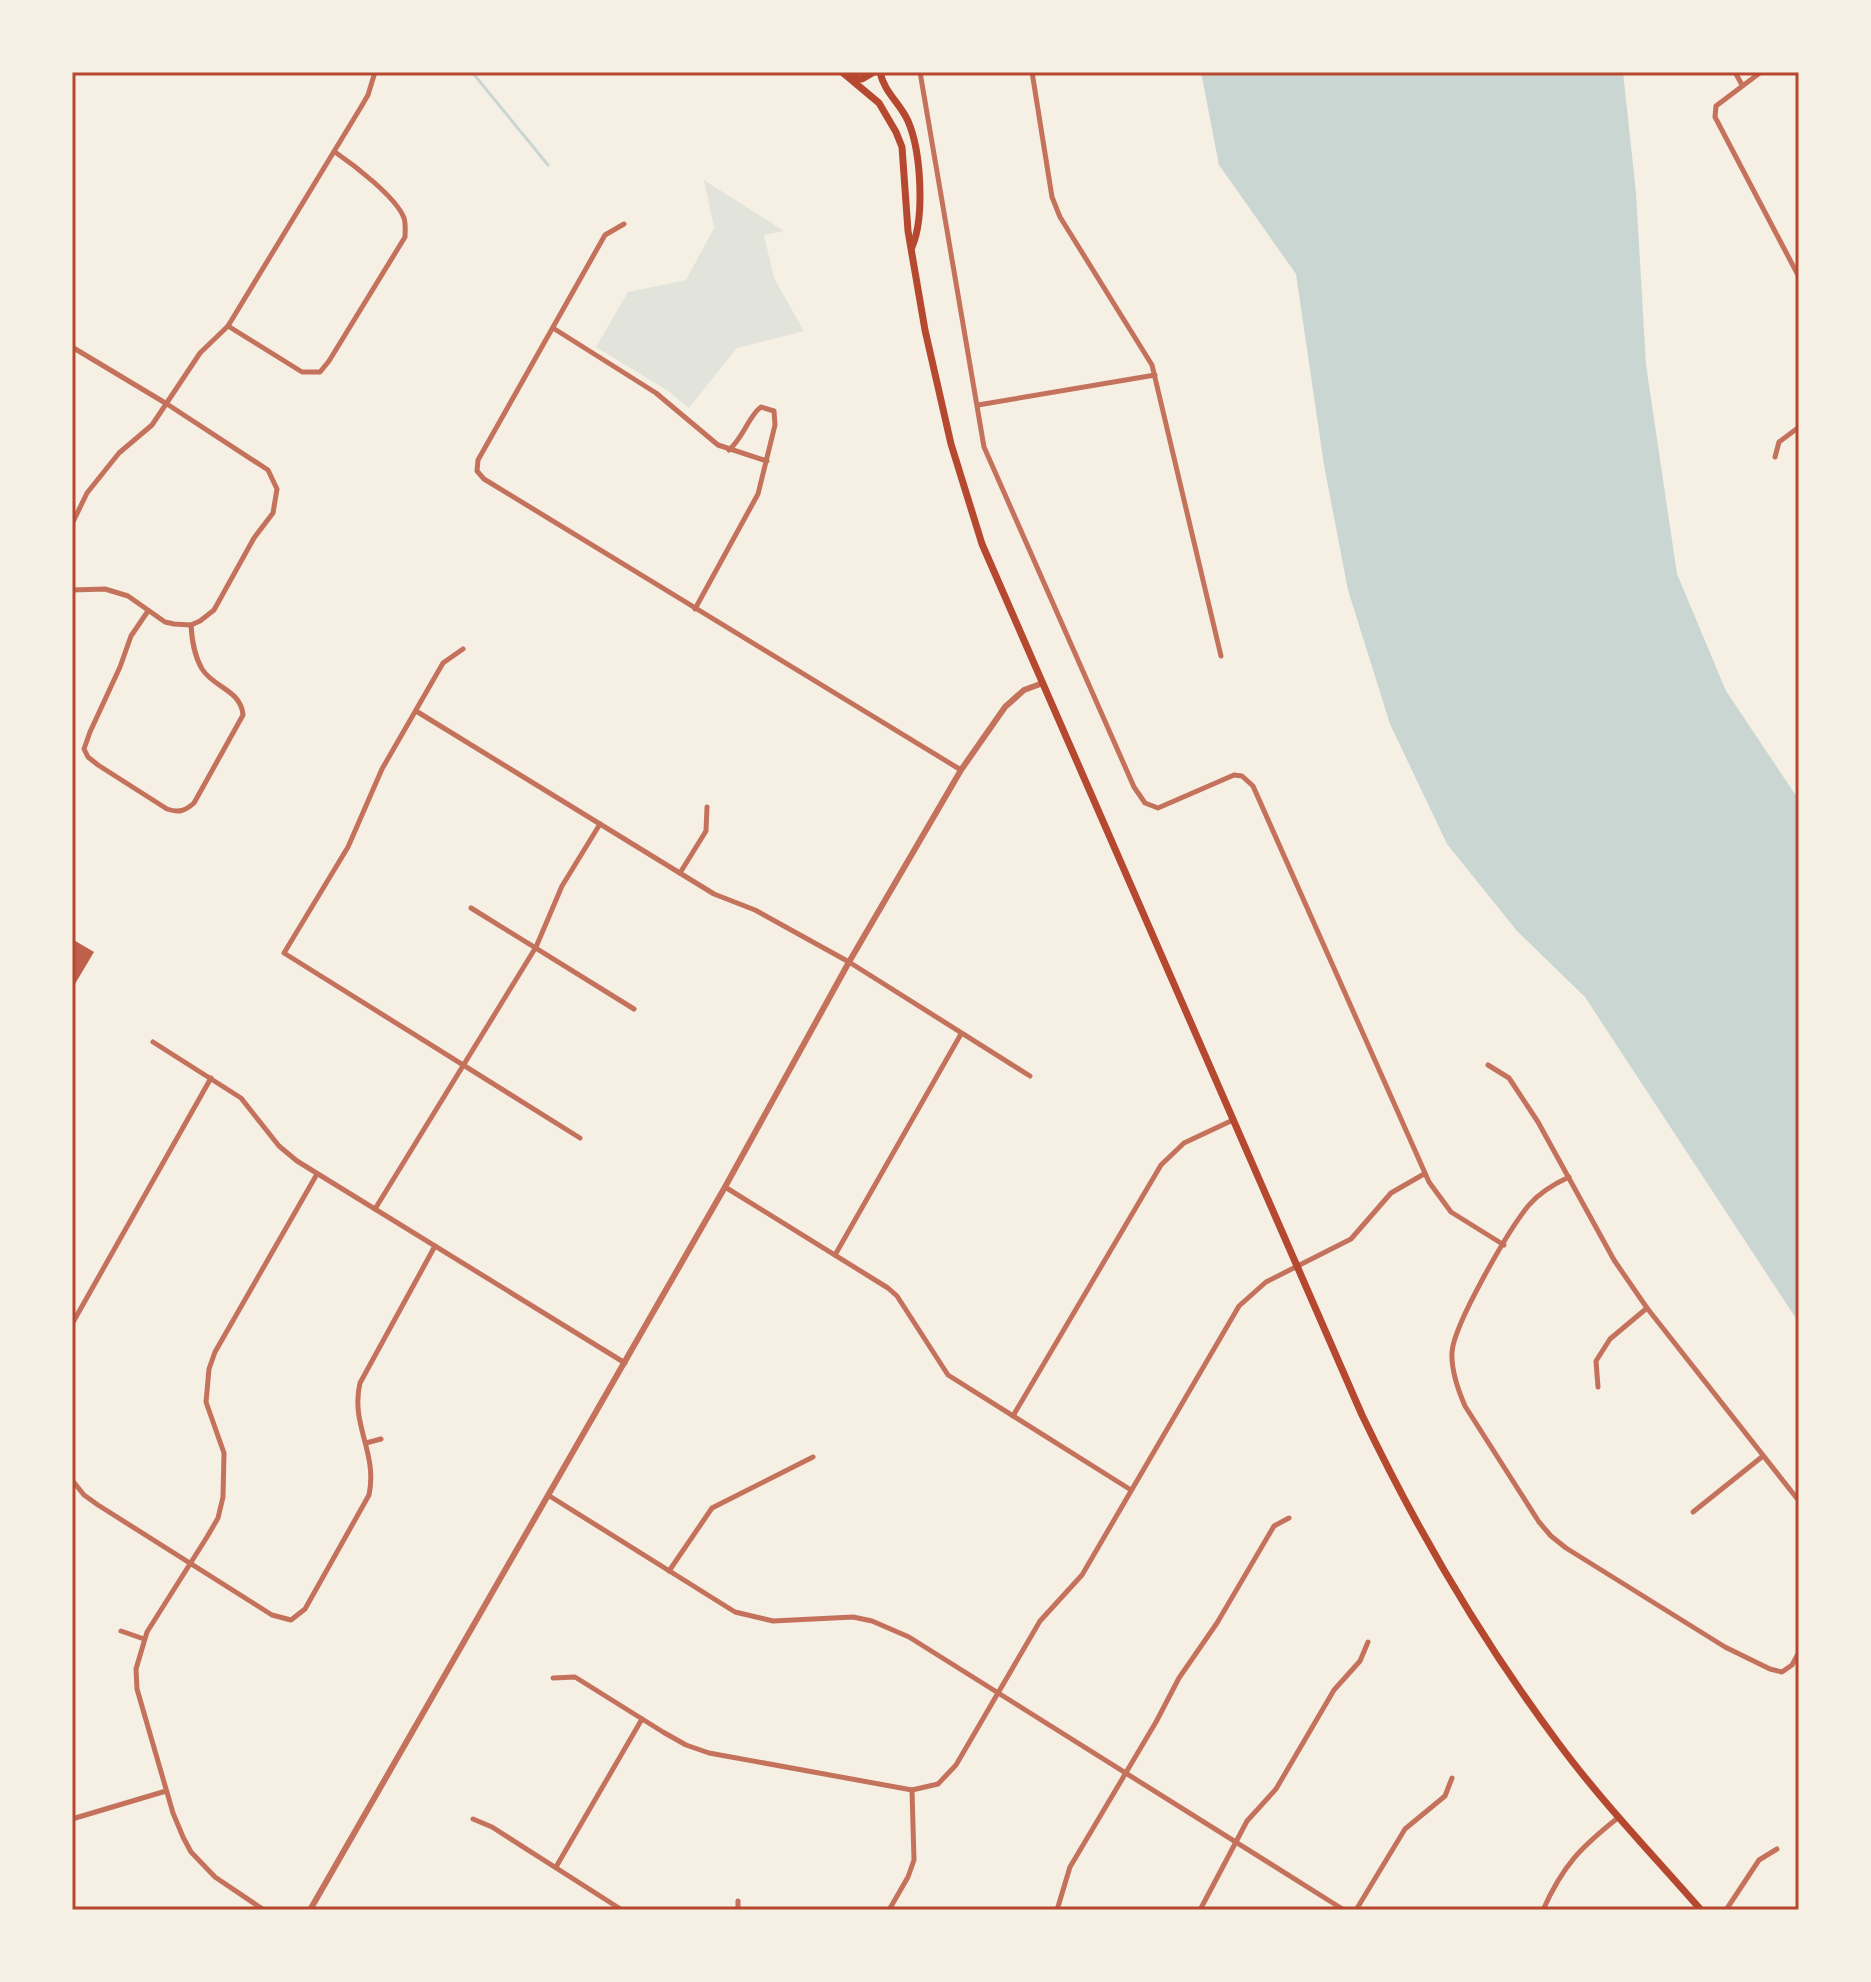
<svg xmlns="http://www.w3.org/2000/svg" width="1871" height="1982" font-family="Jost,sans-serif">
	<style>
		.green { fill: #e2e4dc }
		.water { fill: #c9d6d2 }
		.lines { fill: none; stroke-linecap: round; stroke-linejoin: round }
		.stream { stroke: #c9d6d2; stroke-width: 3 }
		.building { fill: #bf614a }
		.minor { stroke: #c5725c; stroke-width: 5 }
		.tertiary { stroke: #c5725c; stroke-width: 6 }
		.secondary { stroke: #b5482f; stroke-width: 7 }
		.neatline { fill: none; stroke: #b5482f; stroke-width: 3 }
	</style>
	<rect width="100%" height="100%" fill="#f6efe4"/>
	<path class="green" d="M704,180L784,231L764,235L774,278L804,331L737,348L689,408L668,391L596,347L628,292L686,280L714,228Z"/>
	<path class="water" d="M1201,72H1623L1636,193L1646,365L1677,574L1726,691L1799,800V1323L1585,997L1517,931L1447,844L1390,724L1348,590L1324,465L1296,274L1219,165Z"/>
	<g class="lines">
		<path class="stream" d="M472,72L548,165"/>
	</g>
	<path class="building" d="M72,939L94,952L72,989Z"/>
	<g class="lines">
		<g class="minor">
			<path d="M920,72L984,447L1134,787L1145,803L1158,808L1234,775L1242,776L1253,786L1429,1182L1451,1212L1504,1245"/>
			<path d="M1032,72L1052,197L1060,217L1152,365L1221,656"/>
			<path d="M1735,72L1742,85"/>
			<path d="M1761,72L1716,106L1715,117L1799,277"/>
			<path d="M624,224L605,235L478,460L477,471L484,479L961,770"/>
			<path d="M228,326L302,372H320L329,361L405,237C405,231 406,224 404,218C396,197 354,165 335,152"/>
			<path d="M553,328L656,393L718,445L767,461"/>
			<path d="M72,347L167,404L268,470L277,489L273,513L254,538L214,610L200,621L191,625L174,624L165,622L128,596L105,589L72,590"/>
			<path d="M978,405L1155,375"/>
			<path d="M1775,457L1779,442L1799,427"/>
			<path d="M72,524L87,493L119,453L152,425L200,353L228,326L361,107L368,95L375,72"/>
			<path d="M695,609L758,494L775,425L774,411L761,407C749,415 744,437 729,450"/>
			<path d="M148,611L131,636L120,667L90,732L84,749L88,757L98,765L167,809C179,813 185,811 194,803L243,715C241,690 214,688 202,669C194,655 192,641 191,625"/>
			<path d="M463,649L443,663L382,769L348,847L284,953L580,1138"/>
			<path d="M416,711L714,894L755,910L849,962L1030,1076"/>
			<path d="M680,873L706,831L707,807"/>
			<path d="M471,908L634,1009"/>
			<path d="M153,1042L241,1098L279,1146L297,1161L625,1363"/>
			<path d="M1488,1065L1509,1078L1538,1122L1614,1260L1647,1308L1799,1501"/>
			<path d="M1569,1177C1554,1184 1540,1192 1529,1205C1509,1229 1454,1324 1452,1352C1451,1371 1458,1390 1465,1406L1539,1522L1551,1536L1566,1548L1725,1647L1770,1669L1782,1672L1792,1665L1799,1652"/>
			<path d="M725,1187L888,1288L897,1296L948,1375L1131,1490"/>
			<path d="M375,1209L536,947L562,886L600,824"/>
			<path d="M835,1255L961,1034"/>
			<path d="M72,1324L211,1078"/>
			<path d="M1598,1387L1596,1361L1610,1339L1647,1308"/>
			<path d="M1013,1416L1161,1165L1184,1143L1233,1120"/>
			<path d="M366,1443L381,1439"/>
			<path d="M72,1480L84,1495L98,1505L272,1615L291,1620L305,1609L369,1495C378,1452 350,1425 360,1383L435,1246"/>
			<path d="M548,1495L735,1612L773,1621L853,1617L872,1621L909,1637L1344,1910"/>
			<path d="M1693,1512L1763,1456"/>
			<path d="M669,1571L712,1508L813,1457"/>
			<path d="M121,1631L144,1639"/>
			<path d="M553,1678L575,1677L663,1732L686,1745L709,1753L912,1790L938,1784L956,1765L1040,1621L1082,1575L1239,1306L1266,1282L1351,1239L1391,1193L1424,1174"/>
			<path d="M72,1819L166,1791"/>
			<path d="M473,1819L492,1827L622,1910"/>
			<path d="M556,1867L642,1719"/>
			<path d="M738,1901V1910"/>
			<path d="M264,1910L215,1877L191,1852L183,1837L173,1813L137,1689L136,1669L147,1632L207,1537L218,1518L223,1497L224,1453L206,1402L209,1369L215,1352L317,1174"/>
			<path d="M889,1910L908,1877L914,1860L912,1790"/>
			<path d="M1057,1910L1070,1867L1156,1722L1179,1678L1217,1623L1274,1526L1289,1518"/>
			<path d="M1200,1910L1247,1821L1276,1789L1334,1690L1360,1661L1368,1642"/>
			<path d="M1356,1910L1405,1829L1445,1796L1452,1778"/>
			<path d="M1543,1910C1563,1865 1581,1847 1619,1817"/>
			<path d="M1726,1910L1759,1860L1777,1849"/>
		</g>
		<path class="tertiary" d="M310,1910L725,1187L849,962L961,770L1005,707L1024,690L1043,683"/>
		<g class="secondary">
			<path d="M842,72L879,103L896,132L902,147L908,231L925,330L951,444L982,544L1362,1415C1417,1530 1482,1641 1559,1744C1602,1802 1653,1855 1701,1910"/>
			<path d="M880,72C884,92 900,103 908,121C921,151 925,217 912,247"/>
			<path d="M853,78L862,79L874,72"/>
		</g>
	</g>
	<rect width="1871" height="1982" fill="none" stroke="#f6efe4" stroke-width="148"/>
	<rect x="74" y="74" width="1723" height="1834" class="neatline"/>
</svg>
